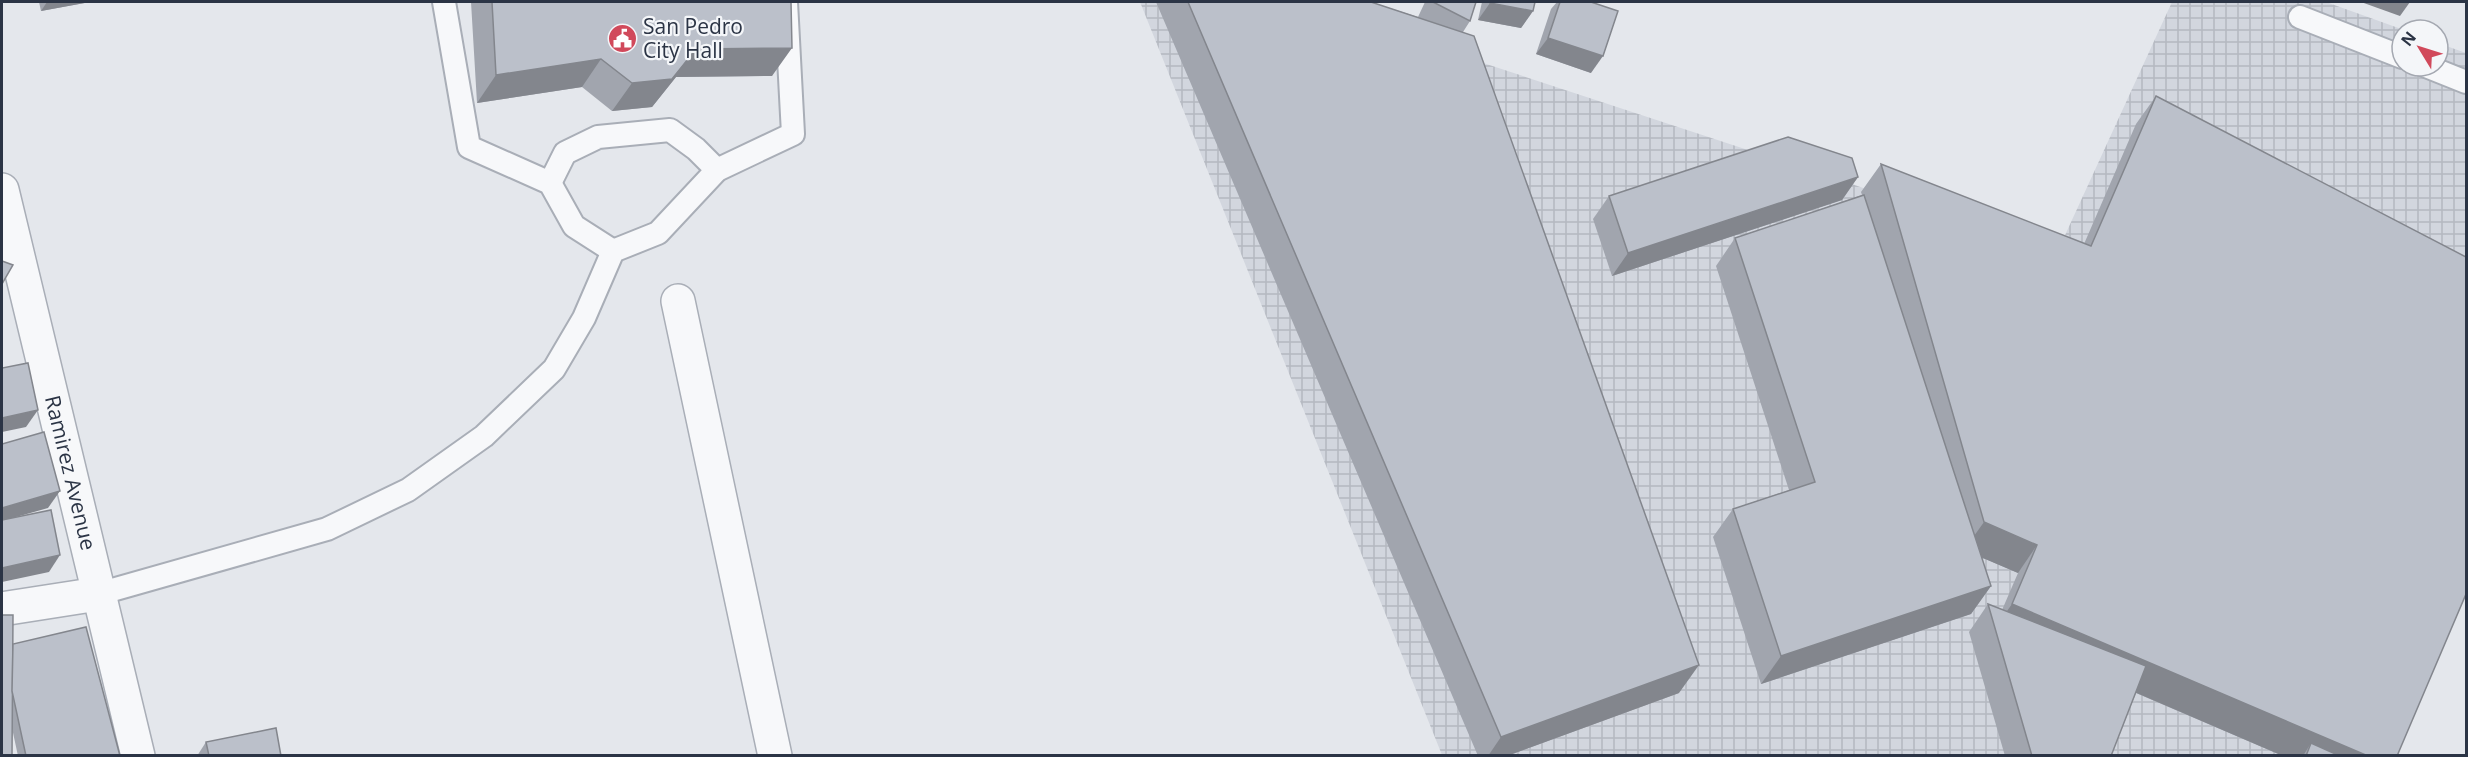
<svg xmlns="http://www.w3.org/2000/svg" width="2468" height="757" font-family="'Open Sans',sans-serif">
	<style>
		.industrial { fill: url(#industrial-grid) }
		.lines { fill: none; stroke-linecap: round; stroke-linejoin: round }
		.lane-casing { stroke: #a9aeb7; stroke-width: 26 }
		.street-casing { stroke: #a9aeb7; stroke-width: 36 }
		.lane { stroke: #f7f8fa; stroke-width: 22 }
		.street { stroke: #f7f8fa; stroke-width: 33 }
		.wall { fill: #a1a5ae }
		.shaded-wall { fill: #83868d }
		.building { fill: #bbc0ca; stroke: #83868d; stroke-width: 1.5 }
		.labels { text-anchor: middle; stroke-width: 4.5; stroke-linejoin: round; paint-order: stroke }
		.poi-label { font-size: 21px; fill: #2b3445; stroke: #f4f6f9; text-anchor: start }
		.street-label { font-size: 21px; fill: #2b3445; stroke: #f4f6f9 }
	</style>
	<defs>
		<pattern id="industrial-grid" width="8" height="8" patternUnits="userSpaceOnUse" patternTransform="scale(1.5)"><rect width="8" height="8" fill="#d2d6de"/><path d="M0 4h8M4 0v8" fill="none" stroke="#b4b8c0"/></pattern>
	</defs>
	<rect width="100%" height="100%" fill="#e4e7ec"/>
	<path class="industrial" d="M1140,2H1297L1852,184L2055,257L2172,2H2326L2404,30L2402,66H2438V43L2466,53V573L2383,755H1442Z"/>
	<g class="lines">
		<defs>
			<g id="lane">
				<path d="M444,2L469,147L550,183L574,226L613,251"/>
				<path d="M2300,17L2402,57"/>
				<path d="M2426,66L2466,82"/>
				<path d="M550,183L565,153L598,137L670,130L696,149L717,170"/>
				<path d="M98,594L327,529L408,490L484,436L554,369L584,318L613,251L658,233L717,170L793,134L786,2"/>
			</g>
			<g id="street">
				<path id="s1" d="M2,190L138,756"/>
				<path d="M678,301L775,756"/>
				<path d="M2,609L98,594"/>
			</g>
		</defs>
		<use href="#lane" class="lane-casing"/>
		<use href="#street" class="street-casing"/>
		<use href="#lane" class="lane"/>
		<use href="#street" class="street"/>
	</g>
	<g class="wall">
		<path d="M39,2H90L41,11Z"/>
		<path d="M471,2H791L772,76L676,77L652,107L612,111L582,87L477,103Z"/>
		<path d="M1156,2H1371L1418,17L1425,2H1476L1470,21L1463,32L1679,693L1507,756H1478Z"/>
		<path d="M1482,2H1535L1533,11L1521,28L1478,20Z"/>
		<path d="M1557,2H1591V73L1536,54L1551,9Z"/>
		<path d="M2156,96L2397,756H2283L2136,693L2111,756H2005L1969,632L1988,604L2002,610L2018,573L1981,557L1991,586L1971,614L1761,684L1713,537L1733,509L1789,490L1716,266L1735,238L1862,195L1861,192L1881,164L2084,244L2136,124Z"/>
		<path d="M1858,177L1842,200L1612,276L1593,219L1609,196Z"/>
		<path d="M13,644L120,756H18L12,728Z"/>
		<path d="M206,742L281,756H197Z"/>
	</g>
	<g class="shaded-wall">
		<path d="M47,2H90L41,11Z"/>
		<path d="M2361,2H2410L2400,16Z"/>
		<path d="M1490,3L1533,11L1521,28L1478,20Z"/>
		<path d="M1548,38L1603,56L1591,73L1536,54Z"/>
		<path d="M792,48L772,76L676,77L652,107L612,111L632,83L696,49Z"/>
		<path d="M601,59L582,87L477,103L496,75Z"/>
		<path d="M1858,177L1842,200L1612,276L1628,253Z"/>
		<path d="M38,410L26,427L2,432V418Z"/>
		<path d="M60,491L48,508L2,521V508Z"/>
		<path d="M1984,522L2037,545L2018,573L1964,550Z"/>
		<path d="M60,555L49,572L2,582V568Z"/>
		<path d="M1991,586L1971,614L1761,684L1781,656Z"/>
		<path d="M2012,604L2368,756H2306L2311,743L2303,756H2283L1997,633L1995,628Z"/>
		<path d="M1699,665L1679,693L1507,756H1488L1501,737Z"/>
	</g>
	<g class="building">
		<path d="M492,2H791L792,48L696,49L672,79L632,83L601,59L496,75Z"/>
		<path d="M1188,2H1371L1474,36L1699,665L1501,737Z"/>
		<path d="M1433,2H1476L1470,21Z"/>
		<path d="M1490,2H1535L1533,11L1490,3Z"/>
		<path d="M1560,2H1591L1618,11L1603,56L1548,38Z"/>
		<path d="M2156,96L2466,257V594L2397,756H2368L2012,604L2037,545L1984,522L1881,164L2091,246Z"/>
		<path d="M1788,137L1852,158L1858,177L1628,253L1609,196Z"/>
		<path d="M1864,195L1991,586L1781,656L1733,509L1815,482L1735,238Z"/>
		<path d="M2,261L13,265L2,284Z"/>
		<path d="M28,363L38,410L2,418V368Z"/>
		<path d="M44,432L60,491L2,508V444Z"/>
		<path d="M51,510L60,555L2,568V520Z"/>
		<path d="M1988,604L2146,666L2111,756H2032Z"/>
		<path d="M2,615H13L12,756H2Z"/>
		<path d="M86,627L120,756H26L12,691L13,644Z"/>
		<path d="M276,728L281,756H209L206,742Z"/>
		<path d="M2311,743L2340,756H2306Z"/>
	</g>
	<defs>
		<symbol id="civic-disc" viewBox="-11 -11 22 22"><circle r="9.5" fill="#d1495b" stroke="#f4f6f9"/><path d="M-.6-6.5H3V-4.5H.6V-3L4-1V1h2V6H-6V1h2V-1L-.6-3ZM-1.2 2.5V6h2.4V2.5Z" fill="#fff"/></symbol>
	</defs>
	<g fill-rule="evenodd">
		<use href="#civic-disc" x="606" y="22" width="33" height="33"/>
	</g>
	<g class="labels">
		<g class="poi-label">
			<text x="643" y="34">San Pedro<tspan x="643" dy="24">City Hall</tspan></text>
		</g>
		<g class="street-label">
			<text dy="7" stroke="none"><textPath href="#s1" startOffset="291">Ramirez Avenue</textPath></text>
		</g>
	</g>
	<rect width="2468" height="757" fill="none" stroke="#2b3445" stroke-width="6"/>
	<g transform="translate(2420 48) rotate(308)"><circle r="28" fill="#f4f6f9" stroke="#a4a8b1" stroke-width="1.5"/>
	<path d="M0-4.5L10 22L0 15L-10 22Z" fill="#d1495b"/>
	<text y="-9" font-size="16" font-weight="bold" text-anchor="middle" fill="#2b3445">N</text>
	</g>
</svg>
